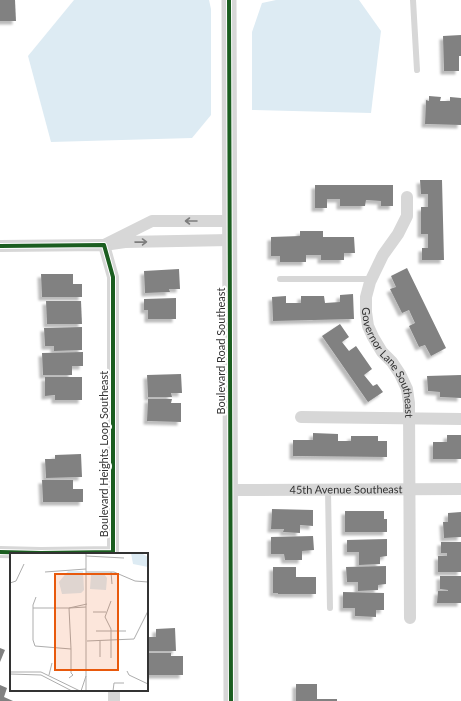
<svg xmlns="http://www.w3.org/2000/svg" width="461" height="701" font-family="Lato,sans-serif">
	<style>
		.water { fill: #ddebf3 }
		.building { fill: #818181; filter: url(#shadow) }
		.lines { fill: none; stroke-linecap: round; stroke-linejoin: round }
		.service { stroke: #d7d7d7; stroke-width: 6 }
		.minor { stroke: #d7d7d7; stroke-width: 12 }
		.tertiary { stroke: #d7d7d7; stroke-width: 15 }
		.cycleway-casing { stroke: #fff; stroke-width: 6 }
		.cycleway { stroke: #1b5e20; stroke-width: 4 }
		.oneway { stroke: #7d7d7d }
		.labels { text-anchor: middle; stroke-width: 4; stroke-linejoin: round; paint-order: stroke }
		.street-label { font-size: 11px; fill: #333; stroke: #fff }
		.inset-road { fill: none; stroke: #adadad; stroke-width: 1 }
		.view { fill: #e8590c; fill-opacity: 0.15; stroke: #e8590c; stroke-width: 2 }
		.inset-edge { fill: none; stroke: #333; stroke-width: 2 }
	</style>
	<defs>
		<filter id="shadow"><feDropShadow dx="-3.5" dy="3.5" stdDeviation="1" flood-color="#0004"/></filter>
	</defs>
	<rect width="100%" height="100%" fill="#fff"/>
	<g class="water">
		<path d="M74,0H209L211,9V115L192,138L51,142L28,56Z"/>
		<path d="M276,0H359L381,31L371,113L252,110V32L262,3Z"/>
	</g>
	<g class="building">
		<path d="M0,0H15L16,21H0Z"/>
		<path d="M461,35V56H459V71H444L443,36Z"/>
		<path d="M429,96L441,97L440,101H450V97L461,98V125L425,124L426,100L429,101Z"/>
		<path d="M420,180H442L444,260H422V248H428V234H421V207H428V194H421Z"/>
		<path d="M315,185H393V206H381V201L366,200L365,206H340V199H327V208H315Z"/>
		<path d="M300,231H323V237H354L355,253H344V260H321V255H306V262H280V256H271V237L300,236Z"/>
		<path d="M407,268L446,348L431,356L425,345L419,347L409,326L415,323L409,310L402,313L390,289L396,287L391,276Z"/>
		<path d="M179,269L180,289H169L170,292L145,293L144,271Z"/>
		<path d="M41,274H73V284H82V297H42Z"/>
		<path d="M353,294L354,319L273,321L272,297L286,296V303H301V296H324L325,303L340,302V295Z"/>
		<path d="M176,298V319H148V310H144V299Z"/>
		<path d="M46,301H81L82,324H47Z"/>
		<path d="M340,324L349,337L342,342L349,351L356,346L372,369L364,375L373,386L377,384L383,392L368,402L322,336Z"/>
		<path d="M82,327V350L54,351V346H45L44,328Z"/>
		<path d="M83,352V366H72V375H43L42,353Z"/>
		<path d="M181,374L182,393H171L172,397H148L147,375Z"/>
		<path d="M461,375V398L440,397V392L428,391L427,376Z"/>
		<path d="M45,377H82V400H55V395L45,396Z"/>
		<path d="M148,399H172L171,403H181V422L147,421Z"/>
		<path d="M313,433L338,434V441H351V436H378V441H387V457L293,456V440H313Z"/>
		<path d="M447,435H461V459H433V442H447Z"/>
		<path d="M81,454L82,477L46,478L45,459H55V455Z"/>
		<path d="M42,480H73V489H83V502H43Z"/>
		<path d="M272,509L313,510V526L300,525V533L283,532L284,529H271Z"/>
		<path d="M345,511H384V519H387V532H345Z"/>
		<path d="M461,512V537L444,538L443,522H448V513Z"/>
		<path d="M313,536L314,550L302,551V560H285L284,554H271V537Z"/>
		<path d="M387,539V556L380,557V564L359,565V552H347V540Z"/>
		<path d="M441,542H461V572H438V556H447V553H441Z"/>
		<path d="M386,566V584L378,585V590L358,591V582H347L346,567Z"/>
		<path d="M273,567H296V577H316V594H278V593H273Z"/>
		<path d="M440,576H461V603H437L438,591H448V590L440,589Z"/>
		<path d="M343,592L384,593V610H376V617L355,616V608H343Z"/>
		<path d="M175,628L176,651H147V637H156V629Z"/>
		<path d="M0,648L5,650L0,662Z"/>
		<path d="M147,653H171V656H183V675H147Z"/>
		<path d="M296,684H317V699H337V701H296Z"/>
		<path d="M0,685L7,688L4,697L13,701H0Z"/>
	</g>
	<g class="lines">
		<g class="service">
			<path d="M413,0L417,70"/>
			<path d="M280,279H372"/>
			<path d="M328,490L330,608"/>
		</g>
		<g class="minor">
			<path id="s1" d="M407,197V216L398,234L383,255L370,282L366,297V312L368,326L373,337L382,352L392,362L400,374L407,389L409,403L410,618"/>
			<path d="M230,221H152L104,245L125,242L230,240"/>
			<path d="M0,246L104,245L113,277V552L41,553L0,552"/>
			<path d="M301,417L461,419"/>
			<path id="s2" d="M231,490L461,489"/>
			<path d="M114,690V701"/>
		</g>
		<path class="tertiary" d="M229,0L231,701"/>
		<defs>
			<g id="cycleway">
				<path d="M229,0L231,701"/>
				<path d="M0,246L104,245L113,277V552L41,553L0,552"/>
			</g>
		</defs>
		<use href="#cycleway" class="cycleway-casing"/>
		<use href="#cycleway" class="cycleway"/>
	</g>
	<defs><path id="oneway-shaft" d="M-6 0H5M1.5-3L5.5 0L1.5 3" fill="none" stroke-width="1.6" stroke-linecap="round" stroke-linejoin="round"/></defs>
	<g class="oneway">
		<use href="#oneway-shaft" transform="translate(191 221) rotate(180)"/>
		<use href="#oneway-shaft" transform="translate(141 242) rotate(-1)"/>
	</g>
	<g class="labels">
		<g class="street-label">
			<text transform="translate(221 351) rotate(-90)" y="4">Boulevard Road Southeast</text>
			<text dy="4" stroke="none"><textPath href="#s1" startOffset="182">Governor Lane Southeast</textPath></text>
			<text transform="translate(104 454) rotate(-90)" y="4">Boulevard Heights Loop Southeast</text>
			<text dy="4" stroke="none"><textPath href="#s2" startOffset="115">45th Avenue Southeast</textPath></text>
		</g>
	</g>
	<g transform="translate(10 553)">
		<rect width="138" height="138" fill="#fff"/>
		<path d="M121,0H131L138,4V14L123,11ZM58,18H73L74,37L71,40L52,41L49,29ZM94,21L97,25L96,37L80,36L81,22Z" fill="#ddebf3"/>
		<path class="inset-road" d="M76,0V138M76,3L114,5M35,19L76,16M76,19H104L125,28L138,29M101,19L102,31M0,30L6,28L14,11M101,48L95,64L101,76V105M76,54L59,55L77,51M23,55H59L61,96L25,93L23,87V52L26,44M83,59H96M0,76V119M86,78H116M77,88L124,86L138,58M90,88V104M117,118L119,122L138,131M0,119H31L70,138M0,121L31,122L62,138M39,122L42,110M59,125L63,122L61,120V96M71,138L76,123M103,138L104,130H114"/>
		<path class="view" d="M45,21H108V117H45Z"/>
		<rect width="138" height="138" class="inset-edge"/>
	</g>
</svg>
